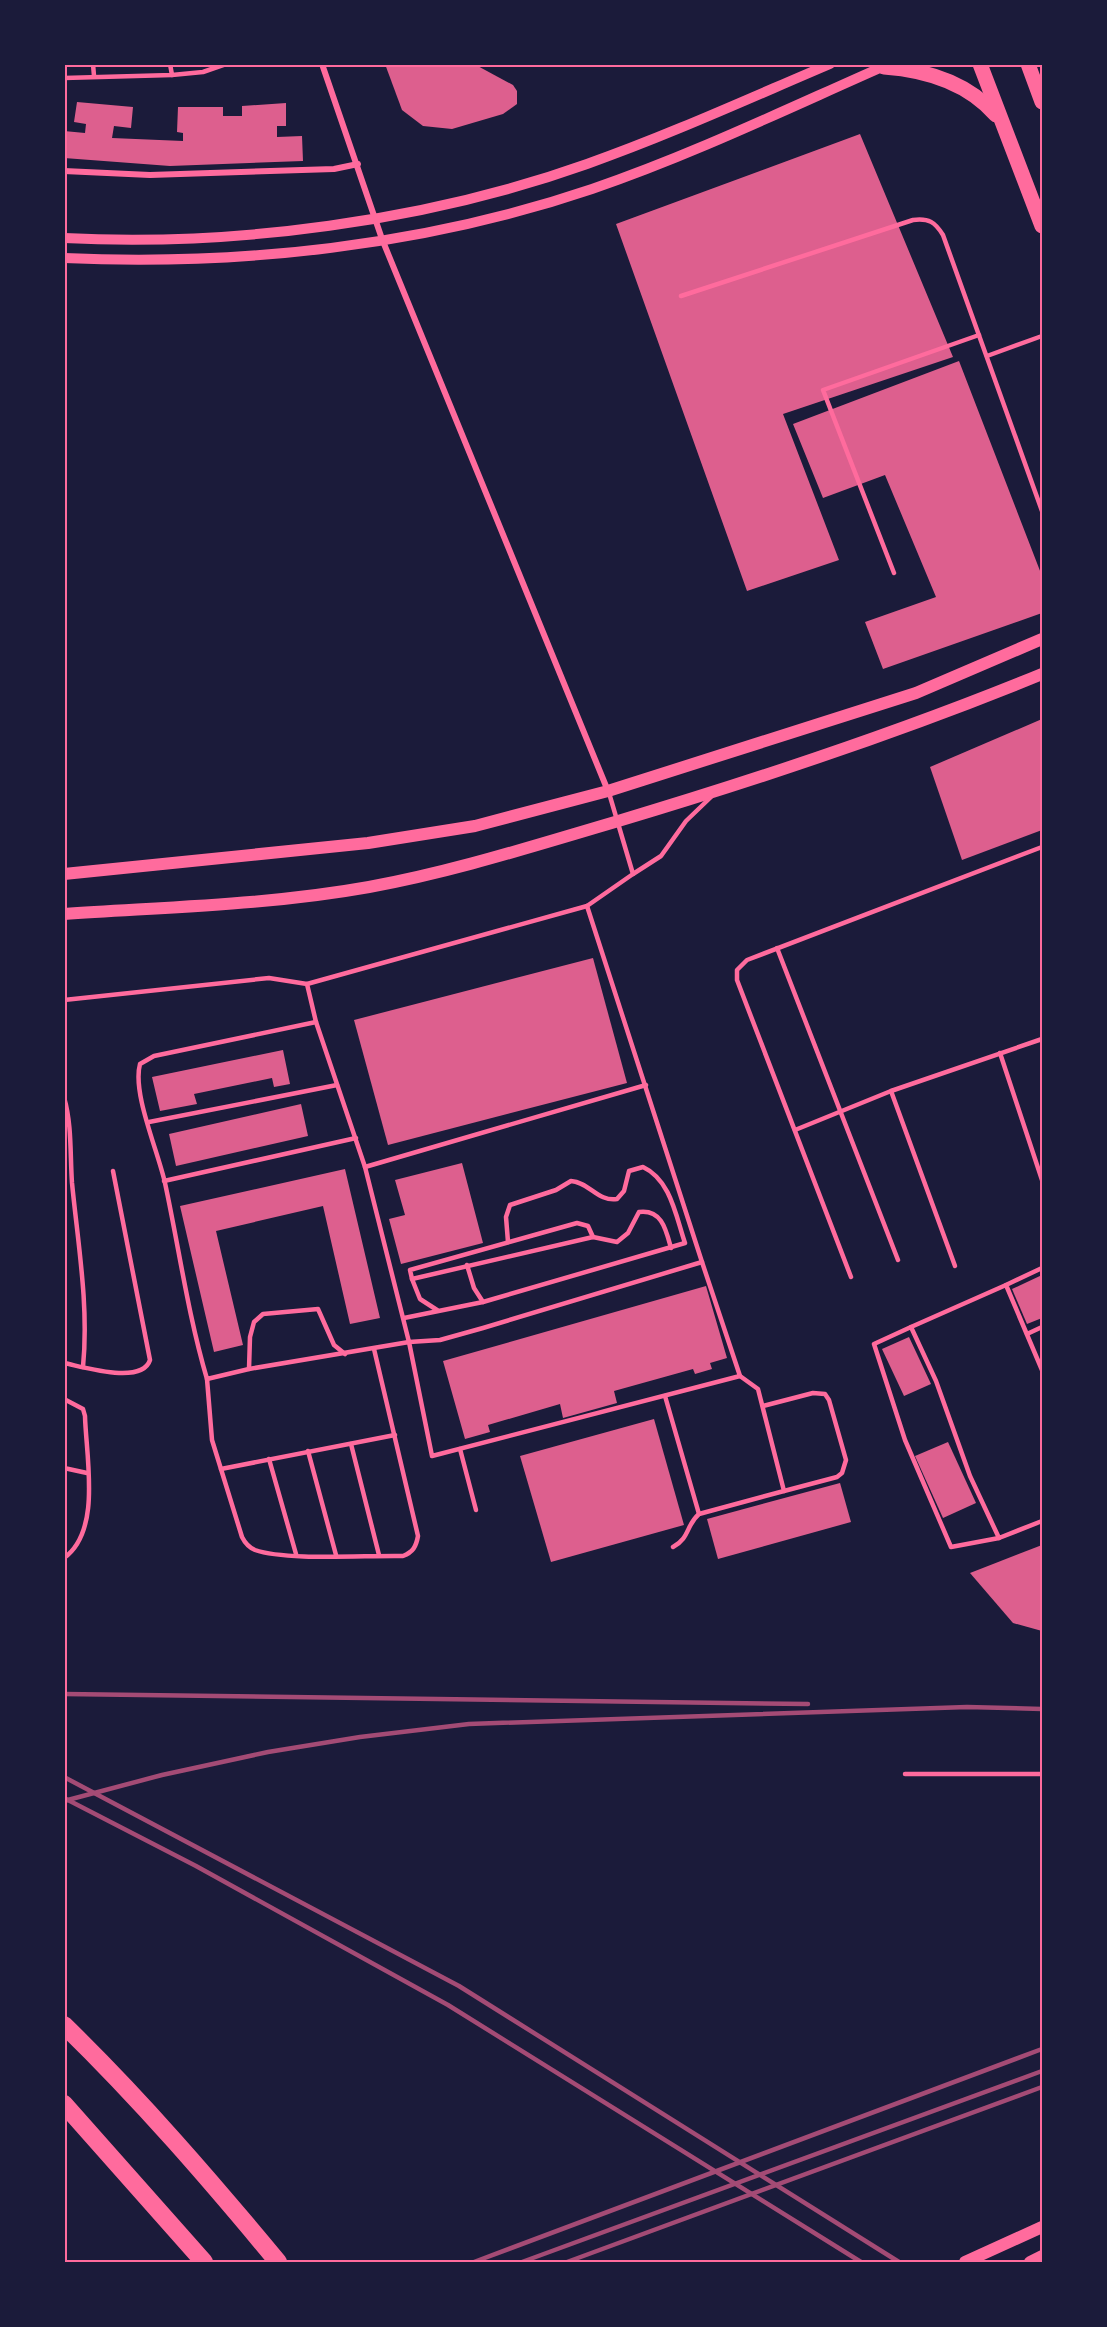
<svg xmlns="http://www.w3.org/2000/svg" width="1107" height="2327" font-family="'PT Serif',serif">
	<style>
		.building { fill: #dd5f8e }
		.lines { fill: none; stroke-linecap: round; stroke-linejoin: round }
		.service { stroke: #ff6b9d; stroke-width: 4.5 }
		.minor { stroke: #ff6b9d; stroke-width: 6 }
		.tertiary { stroke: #ff6b9d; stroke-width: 10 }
		.secondary { stroke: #ff6b9d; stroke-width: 12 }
		.primary { stroke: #ff6b9d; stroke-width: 15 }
		.motorway { stroke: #ff6b9d; stroke-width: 18 }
		.rail { stroke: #a44b75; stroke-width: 4.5 }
		.neatline { fill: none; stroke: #ff6b9d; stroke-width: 2 }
	</style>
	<rect width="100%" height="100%" fill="#1b1b3a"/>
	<g class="building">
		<path d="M385,64H474L513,85L517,91V104L503,114L452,129L423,126L402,110Z"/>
		<path d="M77,102L133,107L131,128L114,126L112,138L183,141V133L177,132L178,107H223V116H242V106L286,103V126H277V137L302,136L303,161L170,166L64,158V131L85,133L86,124L74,122Z"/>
		<path d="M860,134L953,357L783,414L839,560L747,591L616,224Z"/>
		<path d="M959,361L1042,576V613L883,669L865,622L936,597L885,475L823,498L793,424Z"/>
		<path d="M1042,719V830L962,860L930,767Z"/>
		<path d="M593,958L627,1083L388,1145L354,1020Z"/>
		<path d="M283,1050L290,1084L274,1087L272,1078L194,1094L197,1104L160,1111L152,1077Z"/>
		<path d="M301,1104L308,1136L176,1166L169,1134Z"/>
		<path d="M462,1163L483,1243L401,1264L389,1219L405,1215L395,1180Z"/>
		<path d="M345,1169L380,1318L350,1324L323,1206L216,1231L243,1345L214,1352L180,1206Z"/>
		<path d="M1042,1275V1318L1027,1324L1012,1289Z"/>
		<path d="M706,1286L727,1358L710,1363L712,1369L695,1374L693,1369L614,1391L617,1403L563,1418L560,1404L488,1425L490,1432L465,1439L443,1361Z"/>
		<path d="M909,1337L931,1384L904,1396L882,1349Z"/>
		<path d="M654,1419L684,1525L551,1562L520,1456Z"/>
		<path d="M948,1442L976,1503L943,1518L915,1456Z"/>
		<path d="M840,1483L851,1522L718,1559L707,1519Z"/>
		<path d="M1042,1545V1631L1013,1623L970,1573Z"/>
	</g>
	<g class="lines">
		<g class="service">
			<path d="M93,64L94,76"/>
			<path d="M170,64L172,75"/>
			<path d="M64,78L172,75L203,72L226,64"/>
			<path d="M681,296L913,220C929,218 935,222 943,235L1042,511"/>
			<path d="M987,356L1042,336"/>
			<path d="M894,573L823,390L979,335"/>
			<path d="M633,874L661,856L686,821L711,797"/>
			<path d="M777,948L898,1260"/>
			<path d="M307,984L316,1022L365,1167L409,1342L440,1340L483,1328L702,1262L587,906"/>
			<path d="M64,1000L269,978L307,984L587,906L633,874L609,793"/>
			<path d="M316,1022L154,1056L140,1064C132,1093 158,1151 165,1183C179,1248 188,1315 207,1379L249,1369L409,1342L432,1456L740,1376L702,1262"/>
			<path d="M1000,1053L1042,1180"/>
			<path d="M891,1091L955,1266"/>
			<path d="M64,1097C72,1125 70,1154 72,1183C78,1244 89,1306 83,1367"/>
			<path d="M149,1122L337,1085"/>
			<path d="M795,1130L891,1091L1042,1039"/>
			<path d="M365,1167L646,1085"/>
			<path d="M164,1181L356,1138"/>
			<path d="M467,1265L474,1288L483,1302"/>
			<path d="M1042,1268L1006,1285L1042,1370"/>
			<path d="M851,1277L737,980V970L747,960L1042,847"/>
			<path d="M412,1279L410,1270L577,1223L588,1226L593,1237"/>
			<path d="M1006,1285L911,1327L936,1381L970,1476L999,1538L1042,1521"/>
			<path d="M437,1310L420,1299L412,1279L593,1237L617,1242L628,1233L639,1212C662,1209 666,1230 671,1248"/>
			<path d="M404,1318L483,1302L685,1243C676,1217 671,1180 643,1167L629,1171L624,1191L617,1199C598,1202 589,1182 571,1181L556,1190L510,1205L506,1217L508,1242"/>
			<path d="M911,1327L874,1344L905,1440L951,1547L999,1538"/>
			<path d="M1027,1334L1042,1327"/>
			<path d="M64,1363C84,1367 142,1385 150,1360L113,1171"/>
			<path d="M249,1369L250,1337L254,1322L263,1314L318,1309L334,1345L345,1354"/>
			<path d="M207,1379L212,1440L242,1537C245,1543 248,1547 255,1550C286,1561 367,1555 403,1556C413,1552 416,1547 418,1536L374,1349"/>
			<path d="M665,1396L699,1514"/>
			<path d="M64,1399L83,1409L85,1416C86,1457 102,1531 64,1558"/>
			<path d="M763,1406L813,1393L825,1394L829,1400L846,1460L842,1473L837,1477L784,1491"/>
			<path d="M351,1444L379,1555"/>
			<path d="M460,1449L476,1510"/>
			<path d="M308,1451L336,1555"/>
			<path d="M269,1459L296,1554"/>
			<path d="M64,1468L87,1473"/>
			<path d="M221,1469L395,1435"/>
			<path d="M673,1547C690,1538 686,1525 699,1514L784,1491L758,1389L740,1376"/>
			<path d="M905,1774H1042"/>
		</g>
		<g class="minor">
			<path d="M322,64L382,239L608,791"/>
			<path d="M64,171L150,175L334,169L358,164"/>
		</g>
		<g class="tertiary">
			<path d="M64,238C234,247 427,221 587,164C669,135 750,98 830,64"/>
			<path d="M64,258C241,266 424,246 592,189C694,154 791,107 889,64"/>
		</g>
		<g class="secondary">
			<path d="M64,874L368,843L475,826L608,791L916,693L1042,639"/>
			<path d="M64,914C166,907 269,905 369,887C452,872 533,846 615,822C759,779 903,731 1042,674"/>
			<path d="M965,2262L1042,2227"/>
			<path d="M1030,2262L1042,2256"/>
		</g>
		<g class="primary">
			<path d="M980,64L1042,226"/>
			<path d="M1028,64L1042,102"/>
			<path d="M884,67C926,70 967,82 996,115"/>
		</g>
		<g class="motorway">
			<path d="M64,2025C141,2100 210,2180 278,2262"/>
			<path d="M64,2104L204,2262"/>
		</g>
		<g class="rail">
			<path d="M64,1694L808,1704"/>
			<path d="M64,1777L459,1986L899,2262"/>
			<path d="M66,1799L196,1866L448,2005L861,2262"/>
			<path d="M64,1801L162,1775L268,1752L360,1737L469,1724L967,1707L1042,1709"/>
			<path d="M474,2262L1042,2049"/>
			<path d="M522,2262L1042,2071"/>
			<path d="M567,2262L1042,2087"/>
		</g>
	</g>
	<rect width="1107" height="2327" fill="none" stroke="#1b1b3a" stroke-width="132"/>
	<rect x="66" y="66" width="975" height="2195" class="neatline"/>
</svg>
